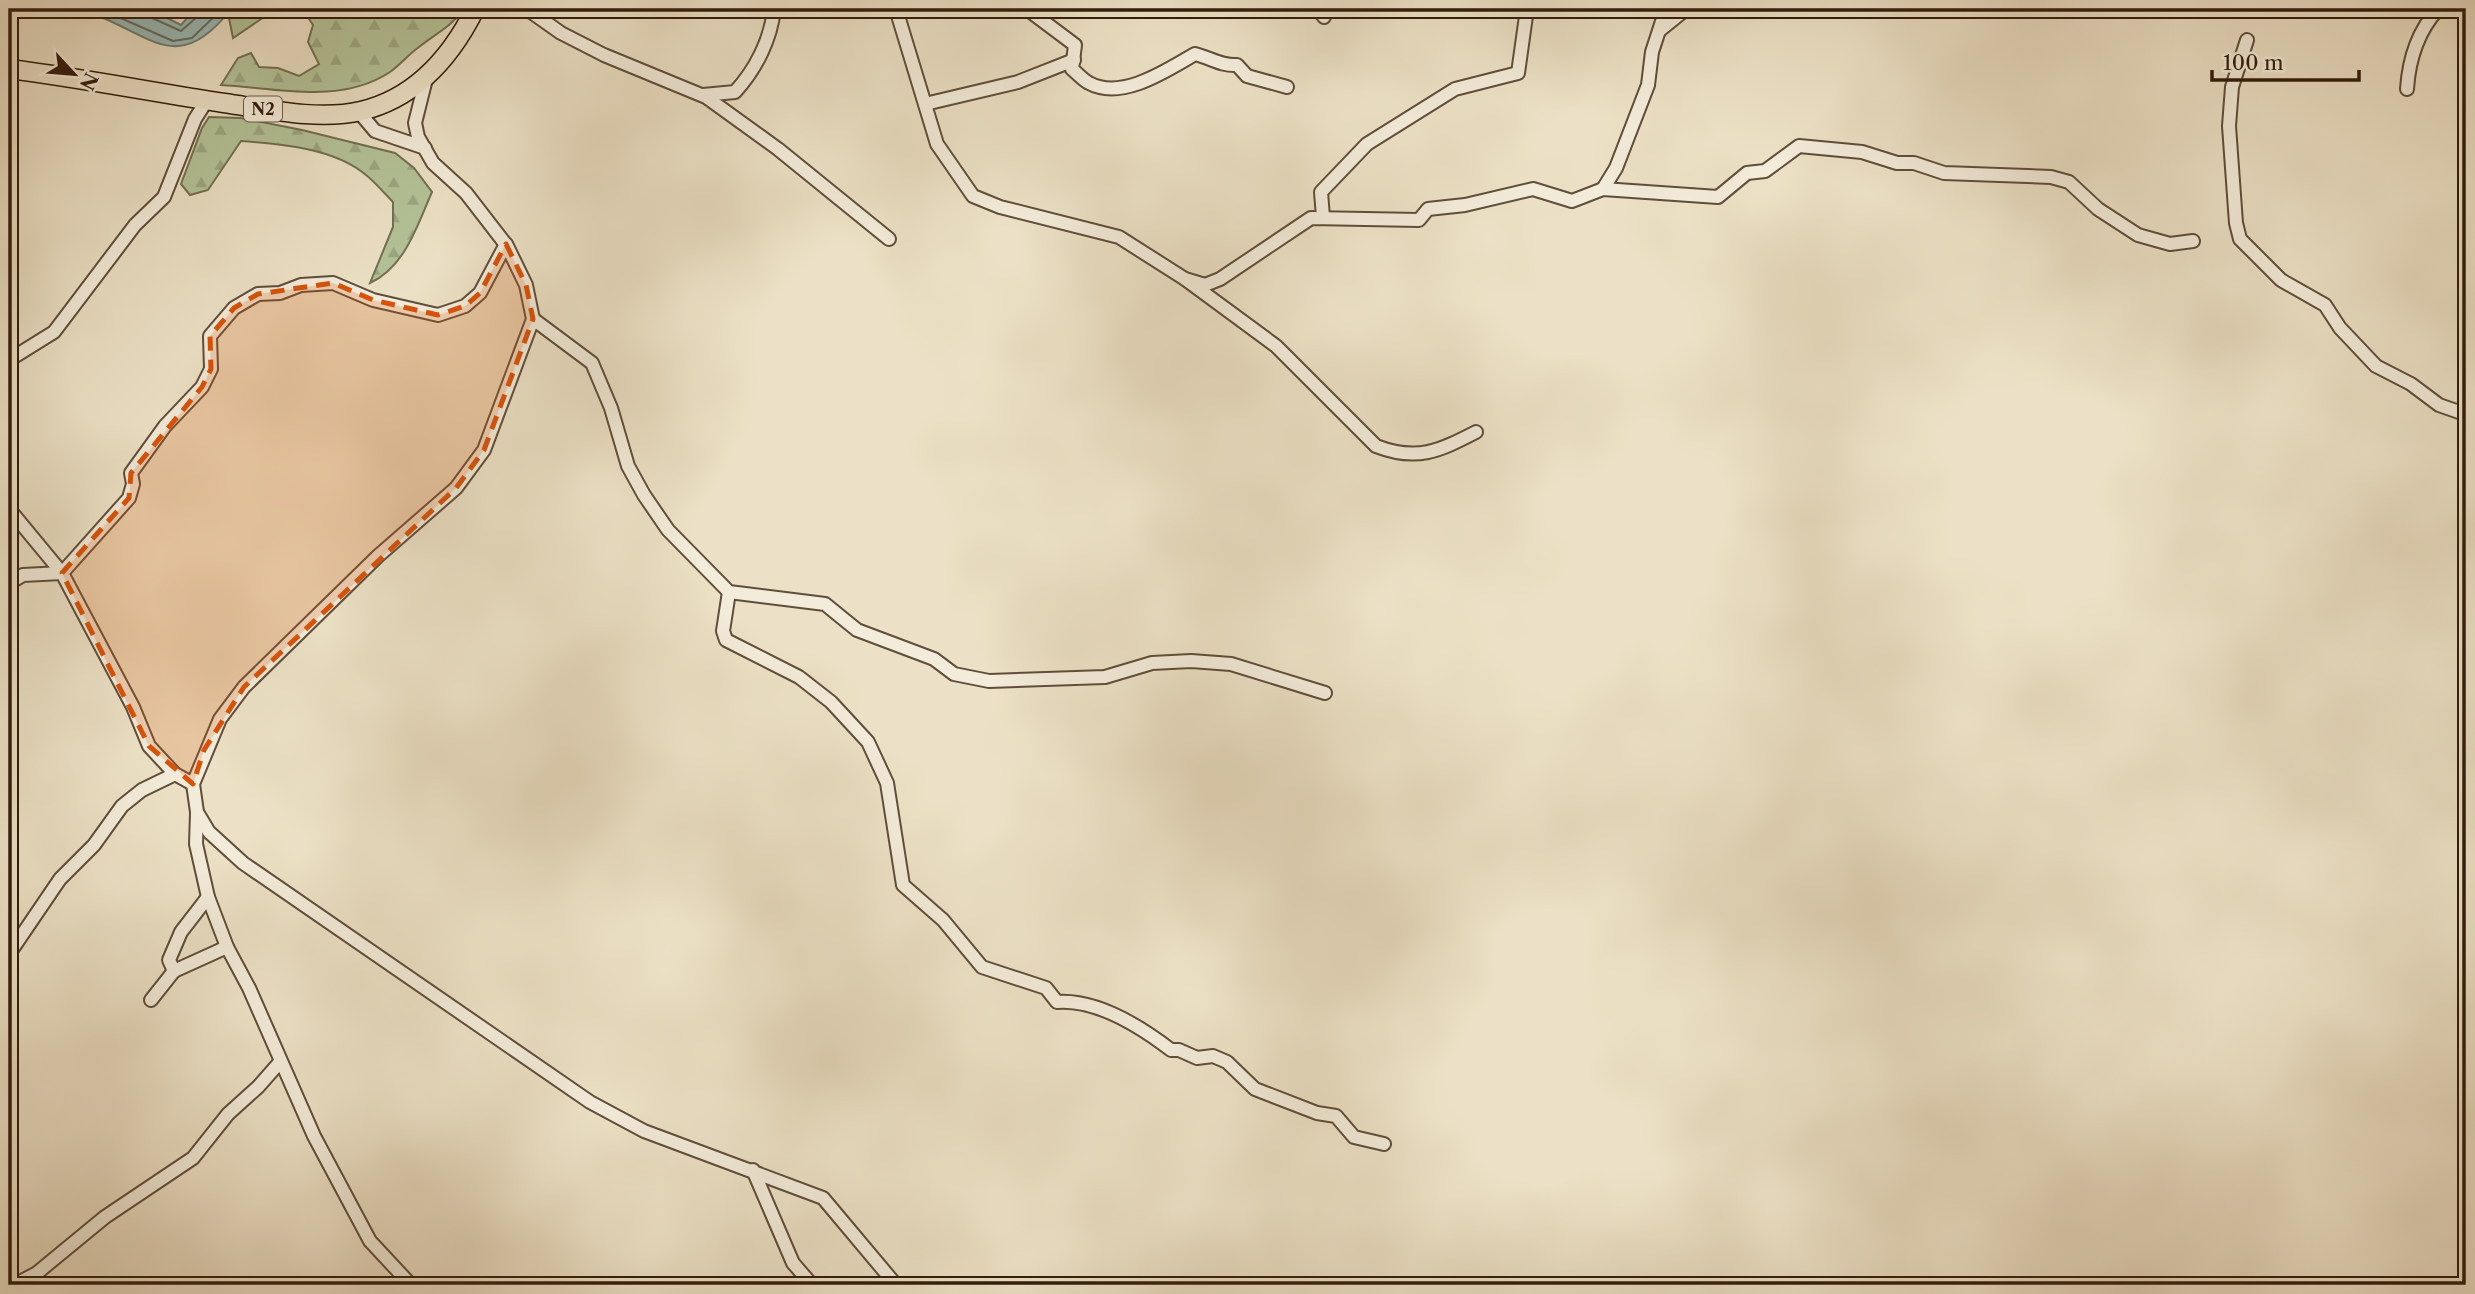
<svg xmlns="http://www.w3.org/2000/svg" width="2475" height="1294" font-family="'Libre Caslon Text',serif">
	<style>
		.forest { fill: url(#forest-firs); stroke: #737052; stroke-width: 2 }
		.water { fill: #99bcb9; stroke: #707c74; stroke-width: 2 }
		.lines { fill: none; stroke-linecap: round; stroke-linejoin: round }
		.shore { stroke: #666c63; stroke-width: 2 }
		.minor-casing { stroke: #604d3b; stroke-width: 16 }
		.highway-casing { stroke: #321c0d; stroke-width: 21 }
		.minor { stroke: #f3ecda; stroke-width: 12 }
		.highway { stroke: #ece1c6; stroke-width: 18 }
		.marked { fill: #d6530c; fill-opacity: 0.2; stroke: #d6530c; stroke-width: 5; stroke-dasharray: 14 9; stroke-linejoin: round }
		.labels { text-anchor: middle; stroke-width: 5; stroke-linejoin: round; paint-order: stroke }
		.shield { fill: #f3ecda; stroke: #6c5a4a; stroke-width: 2 }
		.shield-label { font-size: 16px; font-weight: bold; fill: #321c0d }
	</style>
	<defs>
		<pattern id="forest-firs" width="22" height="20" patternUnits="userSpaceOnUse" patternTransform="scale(1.75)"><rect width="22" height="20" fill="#b4c398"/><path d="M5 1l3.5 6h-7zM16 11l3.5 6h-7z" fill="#9ba782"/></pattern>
	</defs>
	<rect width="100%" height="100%" fill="#ece1c6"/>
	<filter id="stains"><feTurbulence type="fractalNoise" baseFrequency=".00286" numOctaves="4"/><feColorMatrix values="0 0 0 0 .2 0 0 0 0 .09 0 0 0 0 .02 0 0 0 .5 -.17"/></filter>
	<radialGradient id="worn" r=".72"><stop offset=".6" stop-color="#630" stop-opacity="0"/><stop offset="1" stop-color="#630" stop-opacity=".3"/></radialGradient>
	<g class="forest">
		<path d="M231,9H276L233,38L228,13Z"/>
		<path d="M291,9H464C452,26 435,34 419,47C409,54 400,65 390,72C340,105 277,88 221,85L238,58L251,53L259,67L278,68L299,76L319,64L308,42L313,25L307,16Z"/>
		<path d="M209,117L241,118L302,130L395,153L414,168L432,192C417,226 405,267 370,283L393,227V202C384,193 376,183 366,175C334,148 281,144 241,141L208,190L190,195L181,184L202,128Z"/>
	</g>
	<path class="water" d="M76,9H149L181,25L195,9H231C173,84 145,25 76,9Z"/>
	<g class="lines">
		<g class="shore">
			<path d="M100,9L173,41L192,38L222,9"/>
			<path d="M148,9L152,18L181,31L198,16L200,9"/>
		</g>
		<defs>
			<g id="minor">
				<path d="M527,9L561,33L604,55L706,97L778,149L889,239"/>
				<path d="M896,9L937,144L973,196L1000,207L1119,237L1185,279L1276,346L1376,446C1417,462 1439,451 1476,432"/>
				<path d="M1027,9L1075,45L1072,69C1077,73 1083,80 1089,83C1122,101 1167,70 1195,54C1211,58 1221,66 1237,65L1247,76L1287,87"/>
				<path d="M1318,9L1324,17"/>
				<path d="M1660,30L1686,9"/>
				<path d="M2247,40L2232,87L2229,126L2236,223L2240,239L2281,280L2325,305L2340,328L2376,366L2411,384L2439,405L2459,412L2466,411"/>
				<path d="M426,79L415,123L418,137L433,163L466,193L507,246L526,285L533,319L484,450L456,488L378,556L244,687L220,719L193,784L197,812L209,832L243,863L590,1102L644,1131L823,1198L896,1285"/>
				<path d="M2407,89C2409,59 2418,31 2438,9"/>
				<path d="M703,95L735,92C756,69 771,39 774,9"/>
				<path d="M925,104L1018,82L1074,60"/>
				<path d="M359,112L375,131L425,148"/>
				<path d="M1603,189L1616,168L1648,85L1652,52L1666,9"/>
				<path d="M1323,217L1321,192L1367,144L1455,89L1518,73L1527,9"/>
				<path d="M1185,279L1205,285L1220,279L1311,218L1419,220L1428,209L1465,205L1533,189L1572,201L1603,189L1718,197L1747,173L1765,171L1799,146L1862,152L1897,163H1914L1944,173L2051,177L2069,182L2098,209L2138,235L2170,244L2193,241"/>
				<path d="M533,319L592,363L611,408L628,466L644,495L668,530L729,592L825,604L857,630L934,659L954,674L989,681L1105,677L1152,663L1191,661L1231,664L1325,693"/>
				<path d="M9,360L54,332L135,225L164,197L195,119L207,100"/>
				<path d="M9,509L62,573L133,707L149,746L175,774L193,784"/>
				<path d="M9,583L23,575L62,573L129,498L133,484L131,473L165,426L202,387L211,369L210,336L234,308L258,294L280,293L301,285L333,283L373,300L438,315L465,306L480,293L506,244"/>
				<path d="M729,592L723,631L726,640L799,677L831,702L868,742L887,783L903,885L943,920L982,967L1046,988L1057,1002C1096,999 1141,1027 1171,1050H1179L1197,1058L1213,1056L1227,1062L1255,1089L1317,1113L1336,1116L1354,1137L1384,1144"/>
				<path d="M197,813L196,844L208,897L227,947L249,988L314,1136L370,1241L411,1285"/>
				<path d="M208,897L181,932L169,960L174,971L227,947"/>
				<path d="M9,954L60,879L94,845L122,806L142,790L175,774"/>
				<path d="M151,1000L174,971"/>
				<path d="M753,1170L793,1263L812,1285"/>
				<path d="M14,1285L37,1273L105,1217L193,1158L228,1114L258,1087L280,1062"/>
			</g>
			<path id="highway" d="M9,69C81,78 152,92 224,103C266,109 319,121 361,111C416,98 451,57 475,9"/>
		</defs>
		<use href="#minor" class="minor-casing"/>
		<use href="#highway" class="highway-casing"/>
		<use href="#minor" class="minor"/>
		<use href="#highway" class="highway"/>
	</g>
	<path class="marked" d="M506,244L526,285L533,319L484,450L456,488L244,687L204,750L193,784L149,746L62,573L129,498L131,473L202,387L211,369L210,336L234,308L258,294L333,283L373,300L438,315L465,306L480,293Z"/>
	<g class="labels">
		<rect class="shield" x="244" y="96.5" width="38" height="25" rx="5"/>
		<g class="shield-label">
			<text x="263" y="115">N2</text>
		</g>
	</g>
	<rect width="2475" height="1294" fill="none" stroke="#ece1c6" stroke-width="35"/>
	<rect x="10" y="10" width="2454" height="1273" fill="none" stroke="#321c0d" stroke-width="3.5"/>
	<rect x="18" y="18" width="2440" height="1259" fill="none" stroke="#321c0d" stroke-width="2"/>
	<g transform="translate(74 74) rotate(116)" stroke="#f3ecda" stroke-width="5" paint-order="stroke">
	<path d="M0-5L12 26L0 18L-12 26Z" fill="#321c0d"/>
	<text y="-10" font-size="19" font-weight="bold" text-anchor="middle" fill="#321c0d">N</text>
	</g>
	<path d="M2212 70v10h147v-10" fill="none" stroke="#321c0d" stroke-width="3.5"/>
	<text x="2223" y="70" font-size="21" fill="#321c0d" stroke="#f3ecda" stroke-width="5" paint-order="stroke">100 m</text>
	<rect width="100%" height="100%" filter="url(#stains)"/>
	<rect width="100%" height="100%" fill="url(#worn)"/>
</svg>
